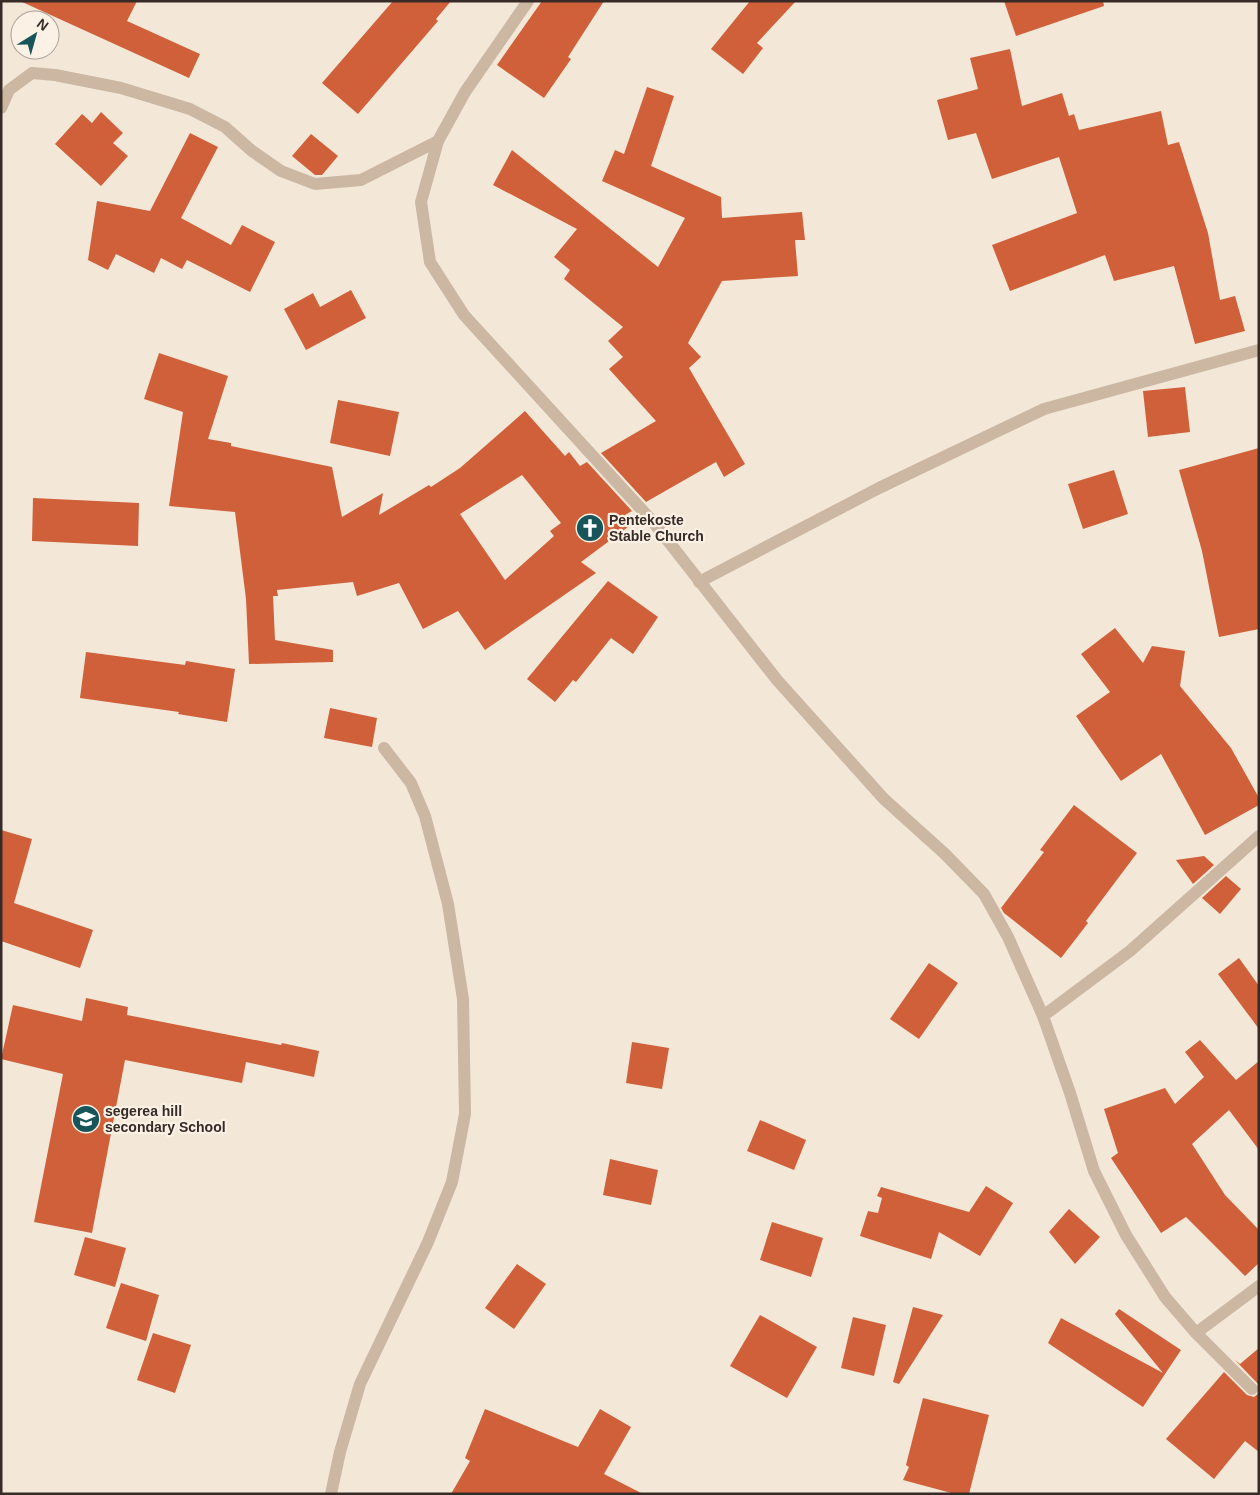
<svg xmlns="http://www.w3.org/2000/svg" width="1260" height="1495" font-family="Arial,sans-serif">
	<style>
		.building { fill: #d06039; fill-rule: evenodd }
		.lines { fill: none; stroke-linecap: round; stroke-linejoin: round }
		.minor { stroke: #ccb7a3; stroke-width: 12 }
		.labels { text-anchor: middle; stroke-width: 4.5; stroke-linejoin: round; paint-order: stroke }
		.poi-label { font-size: 14px; font-weight: bold; fill: #362b26; stroke: #fbf1e4; text-anchor: start }
	</style>
	<rect width="100%" height="100%" fill="#f3e7d8"/>
	<g class="building">
		<path d="M20,1H137L127,21L200,54L189,78Z"/>
		<path d="M393,1H451L436,19L438,21L358,114L322,83Z"/>
		<path d="M542,1H604L568,57L571,59L544,98L497,65Z"/>
		<path d="M750,1H796L757,43L763,48L743,74L711,49Z"/>
		<path d="M1004,1H1103L1104,6L1016,36Z"/>
		<path d="M1010,49L1022,106L1062,93L1069,116L1074,114L1079,130L1161,111L1168,145L1179,142L1208,233L1220,300L1235,296L1245,331L1195,344L1174,266L1114,281L1105,255L1010,291L992,245L1077,213L1059,157L992,179L976,133L948,140L937,100L978,89L970,58Z"/>
		<path d="M647,87L674,96L651,166L721,197L722,218L802,212L805,240H795L798,276L722,281L688,343L701,357L689,368L745,464L724,477L716,462L646,502L601,453L656,421L609,369L623,357L608,341L623,327L564,279L570,270L554,257L577,229L493,185L512,150L658,267L685,218L602,181L615,150L624,154Z"/>
		<path d="M101,112L123,133L113,143L128,156L101,186L55,144L82,114L92,123Z"/>
		<path d="M190,133L218,147L181,218L231,245L242,225L275,242L250,292L187,260L182,269L161,258L154,273L116,254L108,270L88,260L97,201L150,211Z"/>
		<path d="M311,134L338,156L322,175H315L292,156Z"/>
		<path d="M351,290L366,318L306,350L284,309L313,293L320,307Z"/>
		<path d="M159,353L228,376L208,439L231,443V446L332,467L342,517L383,493L379,515L429,485L431,487L460,468L525,411L565,456L569,452L580,466L587,462L632,511L625,515L632,524L581,562L596,573L485,650L458,611L423,629L399,583L357,596L353,582L277,590L278,596H273L275,640L333,650V662L249,664L246,599L235,512L169,506L183,412L144,399ZM522,475L561,523L550,531L554,536L505,580L460,514Z"/>
		<path d="M1185,387L1190,432L1148,437L1143,391Z"/>
		<path d="M338,400L399,412L390,456L330,443Z"/>
		<path d="M1259,448V629L1219,637L1202,551L1179,470Z"/>
		<path d="M1114,470L1128,514L1083,529L1068,484Z"/>
		<path d="M33,498L139,503L138,546L32,541Z"/>
		<path d="M608,581L658,617L633,654L611,638L576,682L573,680L555,702L527,679Z"/>
		<path d="M1115,628L1143,663L1152,646L1185,651L1180,686L1231,748L1259,798V805L1205,835L1161,754L1121,781L1076,716L1110,692L1081,654Z"/>
		<path d="M86,652L185,665L186,661L235,669L227,722L178,714L179,712L80,698Z"/>
		<path d="M330,708L377,718L372,747L324,738Z"/>
		<path d="M1074,805L1137,853L1086,921L1088,923L1061,958L1004,913L1001,908L1044,852L1040,850Z"/>
		<path d="M1,830L32,839L14,903L93,930L80,968L1,941Z"/>
		<path d="M1204,856L1214,865L1193,884L1176,860Z"/>
		<path d="M1226,876L1241,889L1220,914L1202,898Z"/>
		<path d="M1239,958L1259,986V1029L1218,974Z"/>
		<path d="M929,963L958,983L919,1039L890,1019Z"/>
		<path d="M86,998L128,1007L127,1015L281,1045L282,1043L319,1051L314,1077L246,1062L242,1083L125,1060L92,1233L34,1222L63,1074L1,1059L13,1005L82,1021Z"/>
		<path d="M1200,1040L1236,1080L1259,1061V1150L1229,1110L1192,1144L1225,1195L1259,1230V1263L1245,1276L1186,1217L1161,1233L1111,1158L1118,1153L1104,1109L1165,1088L1175,1104L1204,1077L1185,1052Z"/>
		<path d="M632,1042L669,1048L662,1089L626,1083Z"/>
		<path d="M760,1120L806,1140L794,1170L747,1151Z"/>
		<path d="M610,1159L658,1170L651,1205L603,1195Z"/>
		<path d="M986,1186L1013,1203L980,1256L939,1232L931,1259L860,1236L868,1211L878,1213L882,1198L877,1196L881,1187L969,1212Z"/>
		<path d="M1069,1209L1100,1237L1075,1264L1049,1232Z"/>
		<path d="M772,1222L823,1238L811,1277L760,1260Z"/>
		<path d="M85,1237L126,1248L115,1287L74,1275Z"/>
		<path d="M517,1264L546,1284L514,1329L485,1308Z"/>
		<path d="M121,1283L159,1295L146,1341L106,1328Z"/>
		<path d="M913,1307L943,1315L899,1384L893,1382Z"/>
		<path d="M1119,1309L1181,1350L1143,1407L1048,1343L1061,1318L1163,1373L1115,1314Z"/>
		<path d="M760,1315L817,1347L787,1398L730,1366Z"/>
		<path d="M853,1317L886,1325L874,1376L841,1368Z"/>
		<path d="M153,1333L191,1345L175,1393L137,1380Z"/>
		<path d="M1259,1348V1385L1235,1360L1240,1364Z"/>
		<path d="M1224,1372L1247,1395L1254,1397L1259,1393V1452L1245,1441L1214,1479L1166,1439Z"/>
		<path d="M923,1398L989,1415L969,1494H955L903,1480L909,1467L906,1465Z"/>
		<path d="M485,1409L578,1447L600,1409L631,1427L604,1474L643,1494H451L470,1461L465,1458Z"/>
	</g>
	<g class="lines">
		<g class="minor">
			<path d="M528,1L465,92L438,141L421,202L430,262L464,315L654,523L777,680L884,799L945,854L984,894L1008,937L1043,1016L1070,1093L1094,1171L1126,1235L1165,1297L1196,1333L1252,1389"/>
			<path d="M1,108L9,90L32,73L55,75L121,88L190,109L225,127L252,151L281,171L315,184L361,180L438,141"/>
			<path d="M699,582L879,488L1044,409L1259,350"/>
			<path d="M1043,1016L1130,951L1259,836"/>
			<path d="M1196,1333L1259,1286"/>
			<path d="M331,1494L340,1452L360,1384L428,1242L452,1182L465,1114L463,999L448,904L425,816L411,783L384,748"/>
		</g>
	</g>
	<defs>
		<symbol id="church-disc" viewBox="-11 -11 22 22"><circle r="9.5" fill="#18555b" stroke="#fbf1e4"/><path d="M-1.2-6h2.4v3.5h3.3v2.4h-3.3V6h-2.4V-.1h-3.3v-2.4h3.3Z" fill="#fff"/></symbol>
		<symbol id="school-disc" viewBox="-11 -11 22 22"><circle r="9.5" fill="#18555b" stroke="#fbf1e4"/><path d="M0-5L7-2L0 1L-7-2ZM-4 1L0 2.5L4 1V4Q0 6-4 4Z" fill="#fff"/></symbol>
	</defs>
	<g fill-rule="evenodd">
		<use href="#church-disc" x="574" y="512" width="32" height="32"/>
		<use href="#school-disc" x="70" y="1103" width="32" height="32"/>
	</g>
	<g class="labels">
		<g class="poi-label">
			<text x="609" y="525">Pentekoste<tspan x="609" dy="16">Stable Church</tspan></text>
			<text x="105" y="1116">segerea hill<tspan x="105" dy="16">secondary School</tspan></text>
		</g>
	</g>
	<rect width="1260" height="1495" fill="none" stroke="#362b26" stroke-width="5"/>
	<g transform="translate(35 35) rotate(37)"><circle r="24" fill="#fbf1e4" stroke="#aca298"/>
	<path d="M0-4L9 19L0 12L-9 19Z" fill="#18555b"/>
	<text y="-8" font-size="14" font-weight="bold" text-anchor="middle" fill="#362b26">N</text>
	</g>
</svg>
